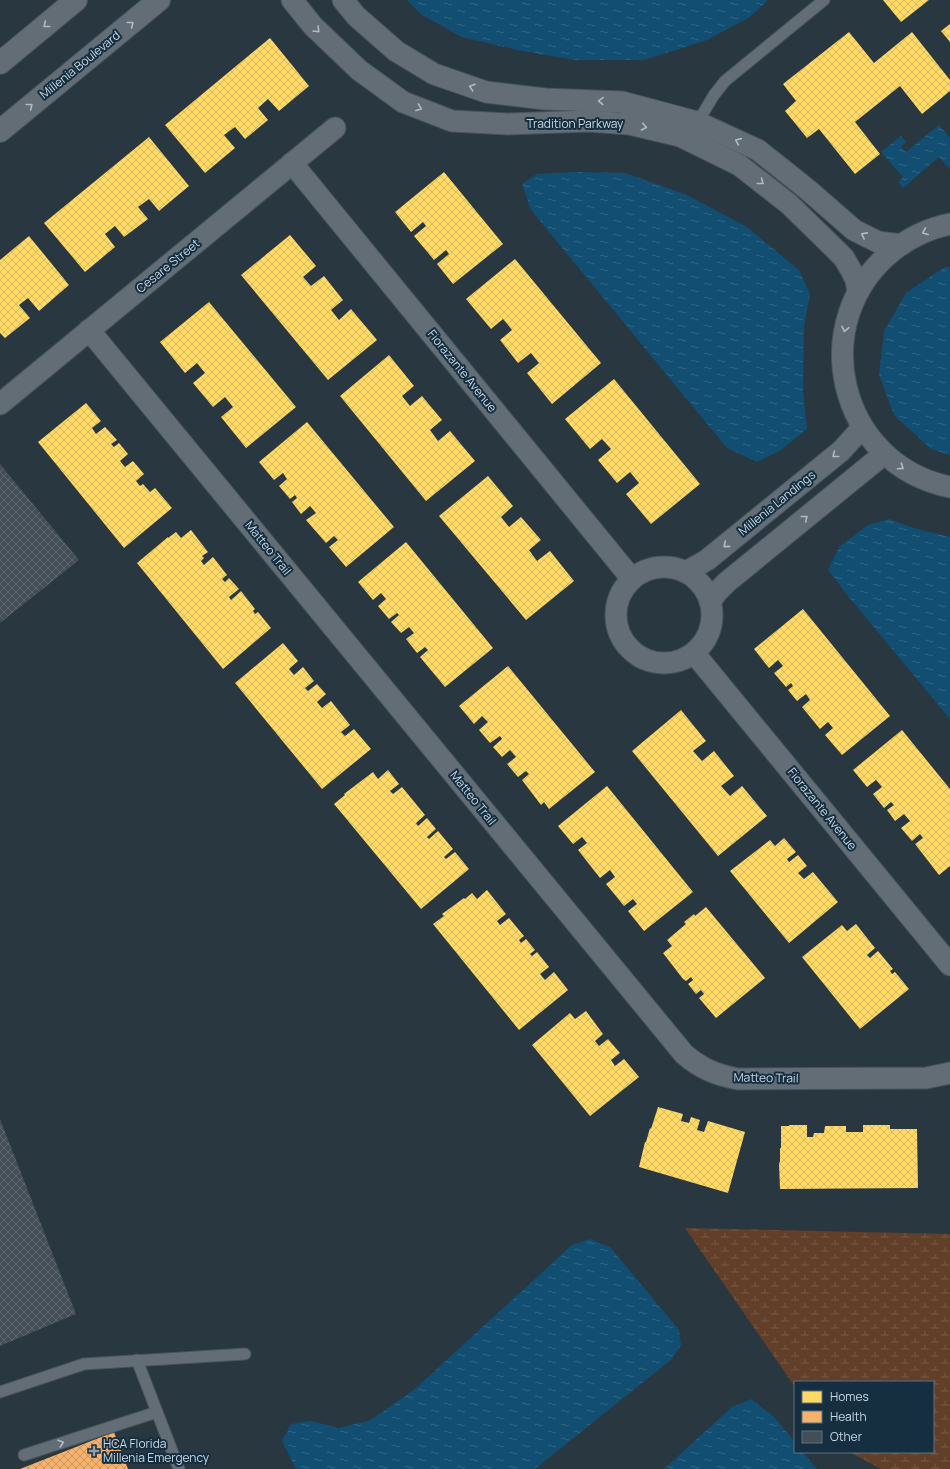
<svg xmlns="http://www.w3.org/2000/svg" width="950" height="1469" font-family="Manrope,sans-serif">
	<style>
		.wetland { fill: url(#wetland-marsh) }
		.water { fill: url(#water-ripples) }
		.homes { fill: url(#homes-cross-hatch) }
		.health { fill: url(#health-cross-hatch) }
		.building { fill: url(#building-cross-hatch) }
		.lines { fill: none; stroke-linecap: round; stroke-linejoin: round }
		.service-casing { stroke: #46535b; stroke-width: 13 }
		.minor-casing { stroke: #46535b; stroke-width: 23 }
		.tertiary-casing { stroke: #46535b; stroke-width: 24 }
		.service { stroke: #626d76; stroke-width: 11 }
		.minor { stroke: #626d76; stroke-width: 21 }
		.tertiary { stroke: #626d76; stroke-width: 22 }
		.oneway { stroke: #afbcc8 }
		.poi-dot { fill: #919faa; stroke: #152f41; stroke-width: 1.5 }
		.labels { text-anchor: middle; stroke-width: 4; stroke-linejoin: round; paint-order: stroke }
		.street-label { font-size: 12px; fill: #c9d7e3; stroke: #152f41 }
		.poi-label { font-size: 12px; fill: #c9d7e3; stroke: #152f41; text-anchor: start }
	</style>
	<defs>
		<pattern id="wetland-marsh" width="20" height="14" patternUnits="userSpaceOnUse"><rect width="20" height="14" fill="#613f28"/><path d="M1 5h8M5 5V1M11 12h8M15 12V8" fill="none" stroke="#765a47"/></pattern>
		<pattern id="water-ripples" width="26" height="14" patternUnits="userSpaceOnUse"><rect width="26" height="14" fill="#114e72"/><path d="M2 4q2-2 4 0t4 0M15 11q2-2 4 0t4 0" fill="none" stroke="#326786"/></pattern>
		<pattern id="homes-cross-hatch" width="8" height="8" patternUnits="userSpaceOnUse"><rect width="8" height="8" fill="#ffd966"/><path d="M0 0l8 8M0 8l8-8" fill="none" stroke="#d8ba5f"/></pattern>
		<pattern id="health-cross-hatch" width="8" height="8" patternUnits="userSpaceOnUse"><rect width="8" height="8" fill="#f6b26b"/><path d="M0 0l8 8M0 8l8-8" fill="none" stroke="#c89661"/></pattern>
		<pattern id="building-cross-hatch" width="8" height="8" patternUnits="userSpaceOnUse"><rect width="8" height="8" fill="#434e56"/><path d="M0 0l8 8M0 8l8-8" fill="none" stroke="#5d676e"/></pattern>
	</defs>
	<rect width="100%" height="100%" fill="#293741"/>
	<path class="wetland" d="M685,1228L950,1234V1469H881L850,1452H933V1382H795V1387Z"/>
	<g class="water">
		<path d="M407,0H768L750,17L707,40L644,60H574L517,50L462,37L422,15Z"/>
		<path d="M939,125L950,138V169L939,157L903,188L898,182L903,177L881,152L901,136L906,142L901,147L906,152Z"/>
		<path d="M577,172L625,173L687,195L747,227L799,270L810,294L804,327L803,389L807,429L781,450L757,462L727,448L531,210L522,184L537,174Z"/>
		<path d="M945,267H950V455L931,449L894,415L879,375L884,331L906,293Z"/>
		<path d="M889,519L914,528L950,537V719L848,596L828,570L839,547L868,525Z"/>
		<path d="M590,1239L610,1247L679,1330L681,1345L672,1359L535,1469H296L282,1441L291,1424L311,1421L339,1428L371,1420L415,1389L572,1245Z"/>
		<path d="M751,1399L773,1416L795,1442V1452H803L817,1469H664L732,1407Z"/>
	</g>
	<g class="homes">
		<path d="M883,0H929L901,22Z"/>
		<path d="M950,24V42L941,31Z"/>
		<path d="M849,32L874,63L912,32L950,80V91L922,114L900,86L855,122L880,154L855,174L819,129L807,138L785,111L796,101L783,84Z"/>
		<path d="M270,38L309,86L279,111L268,99L258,108L268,120L245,139L235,127L224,135L235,148L205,173L165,125Z"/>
		<path d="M149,137L189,186L159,211L149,199L138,207L148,219L124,237L115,226L105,234L115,247L85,272L44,223Z"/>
		<path d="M444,172L503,244L453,284L437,264L449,254L446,250L434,260L414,236L426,226L423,222L411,232L395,212Z"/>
		<path d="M290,235L316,266L303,277L311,286L324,276L343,300L331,310L339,320L351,309L377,340L328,380L241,275Z"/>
		<path d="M29,236L69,285L39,311L28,298L19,305L30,318L5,338L0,333V260Z"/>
		<path d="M515,259L601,363L552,404L527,373L539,363L531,353L518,363L500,340L512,330L503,319L491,329L466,299Z"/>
		<path d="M209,302L296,407L246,448L221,417L233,407L225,397L213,407L193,383L205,373L197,363L185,373L160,342Z"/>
		<path d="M389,355L414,386L402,396L410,406L422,396L442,420L430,430L438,441L450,431L475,461L426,501L340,396Z"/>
		<path d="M614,379L700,484L651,524L626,494L639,483L630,472L617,483L598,460L611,449L602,439L590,449L565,419Z"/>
		<path d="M86,403L101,421L92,428L96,434L105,427L117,440L111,444L114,447L119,443L128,454L120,461L125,467L133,461L144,474L136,481L140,486L143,484L150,492L155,488L172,508L124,548L38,442Z"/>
		<path d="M307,422L394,527L346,567L329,547L338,540L334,536L326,543L306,520L316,513L310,506L301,514L292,502L297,498L295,495L290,499L279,486L287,479L283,473L274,480L259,462Z"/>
		<path d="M488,476L513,506L501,517L509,527L521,517L541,540L529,550L537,561L550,551L574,581L526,620L439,516Z"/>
		<path d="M191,530L208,552L202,556L204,558L201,561L204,565L213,557L227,575L222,579L225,582L229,578L239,589L229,597L231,600L241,591L255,609L253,611L255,614L258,612L271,628L223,669L137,563L168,537V538L176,532L181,538Z"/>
		<path d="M406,542L493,648L445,687L420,657L428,650L425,647L417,653L406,639L414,633L409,627L401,633L391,622L399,615L397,613L389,619L378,606L386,599L381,593L373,600L358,582Z"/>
		<path d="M803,609L890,716L842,755L825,735L833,728L828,722L820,729L802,707L810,700L806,694L797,701L788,690L793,686L791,683L786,687L774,673L783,666L778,660L769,668L754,649Z"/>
		<path d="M283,643L298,661L289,669L294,675L303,667L314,681L305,688L308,691L317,684L326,694L317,702L322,708L331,701L350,725L341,732L345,736L354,729L371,749L322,789L235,683Z"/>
		<path d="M508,666L595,772L549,809L544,802L541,805L522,780L529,774L526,771L518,777L507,764L516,757L510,750L502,757L493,747L502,739L500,736L490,743L479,730L488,722L482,716L474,724L459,706Z"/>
		<path d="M681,710L706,741L693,751L702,761L714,751L734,776L721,786L730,796L742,786L767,816L718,856L632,751Z"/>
		<path d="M902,730L950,789V866L939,875L915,844L923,838L920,834L912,841L901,828L910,821L904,814L895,821L887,810L894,805L891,802L884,808L873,794L882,787L876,780L867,787L853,770Z"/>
		<path d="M388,770L399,784L390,791L393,794L402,787L425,815L416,823L418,826L427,818L436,829L427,837L429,839L438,831L453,849L444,857L446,859L455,852L469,869L421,909L334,804L345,795L344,794L373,772L378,779Z"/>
		<path d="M607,786L693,892L644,931L628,911L637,904L633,899L624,906L606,884L615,877L610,870L600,878L578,850L587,843L582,837L573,844L558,826Z"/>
		<path d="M784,838L796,852L787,859L789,862L798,855L807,866L798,873L804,879L813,872L838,902L789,943L730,871L770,840L775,846Z"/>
		<path d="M487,890L506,914L497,921L500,925L509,918L524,936L519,940L521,943L526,939L535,950L530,954L532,956L537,952L549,967L540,974L545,980L554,972L568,990L519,1030L433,924L444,916L442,914L464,898L465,899L472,893L477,899Z"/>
		<path d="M706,907L765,978L716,1018L699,998L704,994L701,990L696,994L688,984L693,980L691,977L686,981L683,979L663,953L672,946L667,940L686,924L684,922L694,914L695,916Z"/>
		<path d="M856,924L875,948L867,955L870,958L878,951L893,969L890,971L892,974L895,972L909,989L860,1029L802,957L842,925L847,931Z"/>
		<path d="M586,1011L603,1034L595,1041L599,1046L608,1039L620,1053L611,1060L615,1066L624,1059L639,1077L590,1116L532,1045L570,1013L575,1019Z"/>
		<path d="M658,1107L683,1114L681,1121L689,1123L691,1117L700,1120L697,1130L704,1132L708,1121L745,1132L728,1193L639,1167L645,1142H646L650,1128L651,1129Z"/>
		<path d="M789,1125H807V1137H813L814,1133H824L825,1126H846V1132H863V1125H890V1129H917L918,1188L780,1189L779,1163L780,1162V1148H781V1126H789Z"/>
	</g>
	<path class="health" d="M114,1432L128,1469H20Z"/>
	<g class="building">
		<path d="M0,464L79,560L0,623Z"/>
		<path d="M0,1119L76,1314L0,1346Z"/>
	</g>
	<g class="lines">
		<defs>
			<g id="service">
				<path d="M696,125L714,95L725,81L824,0"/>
				<path d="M137,1360L179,1469"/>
				<path d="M0,1392L84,1364L245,1354"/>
				<path d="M24,1455L157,1412"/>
			</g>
			<g id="minor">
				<path d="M292,0L313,26L359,70L403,102L452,121L508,124L589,121L629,124L680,136L739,165L789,204L834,248L844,258L851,270L856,280L858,292"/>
				<path d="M343,0L356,16L396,51L434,74L486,92L545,99L622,102L697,122L758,150L807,189L854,230L878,242L901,245"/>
				<path d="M292,163L632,579"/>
				<path d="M950,224C930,228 911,237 895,249C804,319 837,464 950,487"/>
				<path d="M89,330L684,1054C700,1068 716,1075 738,1079L926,1078L950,1073"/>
				<path d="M0,404L335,128"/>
				<circle cx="664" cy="615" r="48"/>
				<path d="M686,572L707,560L841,451L862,428"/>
				<path d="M710,602L717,592L727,582L884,454"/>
				<path d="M694,653L950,965"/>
			</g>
			<g id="tertiary">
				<path d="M0,63L76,0"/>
				<path d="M0,131L159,0"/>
			</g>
		</defs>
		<use href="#service" class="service-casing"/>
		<use href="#minor" class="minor-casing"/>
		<use href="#tertiary" class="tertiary-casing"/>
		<use href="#service" class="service"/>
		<use href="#minor" class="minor"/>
		<use href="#tertiary" class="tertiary"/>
	</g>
	<defs><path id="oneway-chevron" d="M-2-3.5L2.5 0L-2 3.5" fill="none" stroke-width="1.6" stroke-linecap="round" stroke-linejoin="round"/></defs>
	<g class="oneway">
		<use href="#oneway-chevron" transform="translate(131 24) rotate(-39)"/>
		<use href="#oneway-chevron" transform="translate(46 25) rotate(141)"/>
		<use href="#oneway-chevron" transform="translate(317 30) rotate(45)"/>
		<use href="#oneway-chevron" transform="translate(472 87) rotate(-161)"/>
		<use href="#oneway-chevron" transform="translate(601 101) rotate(-178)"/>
		<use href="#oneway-chevron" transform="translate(30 106) rotate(-39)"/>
		<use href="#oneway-chevron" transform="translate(419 108) rotate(21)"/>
		<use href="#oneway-chevron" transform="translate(644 127) rotate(13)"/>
		<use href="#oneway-chevron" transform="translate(738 141) rotate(-156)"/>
		<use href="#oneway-chevron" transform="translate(761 182) rotate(38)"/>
		<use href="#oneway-chevron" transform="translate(925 232) rotate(157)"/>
		<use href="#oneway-chevron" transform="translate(864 235) rotate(-152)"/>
		<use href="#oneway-chevron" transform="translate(845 329) rotate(101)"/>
		<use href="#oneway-chevron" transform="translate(835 455) rotate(141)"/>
		<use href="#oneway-chevron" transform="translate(901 467) rotate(34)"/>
		<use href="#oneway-chevron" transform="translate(805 518) rotate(-39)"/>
		<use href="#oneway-chevron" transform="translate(726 545) rotate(140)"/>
		<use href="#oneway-chevron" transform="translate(61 1443) rotate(-18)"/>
	</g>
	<path class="poi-dot" d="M92 1445h4v4h4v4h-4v4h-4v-4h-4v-4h4z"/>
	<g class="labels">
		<g class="street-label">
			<text transform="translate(80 65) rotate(-39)" y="4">Millenia Boulevard</text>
			<text x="575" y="128">Tradition Parkway</text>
			<text transform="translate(168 266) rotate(-39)" y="4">Cesare Street</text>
			<text transform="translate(462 371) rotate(51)" y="4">Fiorazante Avenue</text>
			<text transform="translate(777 503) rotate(-39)" y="4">Millenia Landings</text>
			<text transform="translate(268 548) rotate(51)" y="4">Matteo Trail</text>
			<text transform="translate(473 798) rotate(51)" y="4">Matteo Trail</text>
			<text transform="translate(822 809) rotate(51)" y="4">Fiorazante Avenue</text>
			<text transform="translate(766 1078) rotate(1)" y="4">Matteo Trail</text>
		</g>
		<g class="poi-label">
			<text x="103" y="1448">HCA Florida<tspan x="103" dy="14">Millenia Emergency</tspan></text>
		</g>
	</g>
	<rect x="794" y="1381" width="140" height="72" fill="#152f41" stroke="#5d7282"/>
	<rect x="802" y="1391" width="20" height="12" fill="#ffd966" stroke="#5d7282"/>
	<text x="830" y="1401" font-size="12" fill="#c9d7e3">Homes</text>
	<rect x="802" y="1411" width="20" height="12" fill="#f6b26b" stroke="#5d7282"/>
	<text x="830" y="1421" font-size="12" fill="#c9d7e3">Health</text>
	<rect x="802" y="1431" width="20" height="12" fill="#434e56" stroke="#5d7282"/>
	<text x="830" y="1441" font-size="12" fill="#c9d7e3">Other</text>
</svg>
